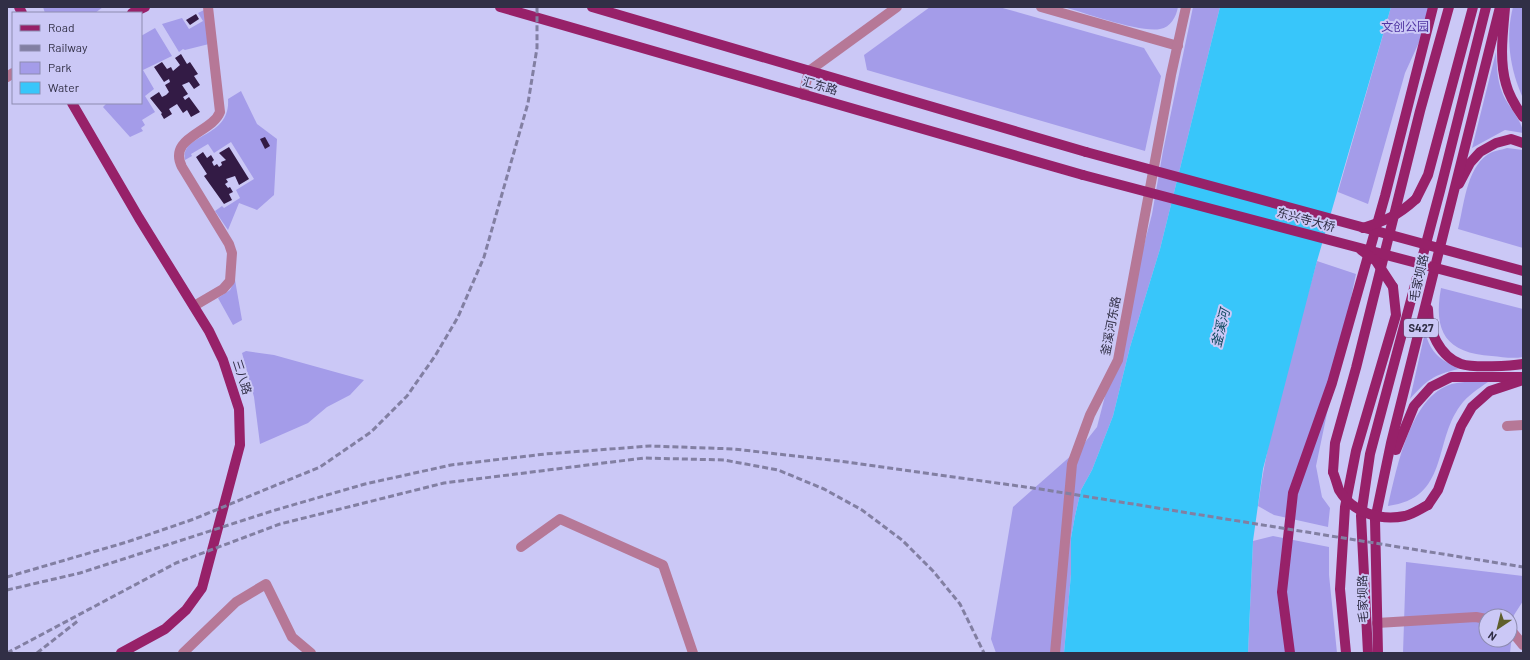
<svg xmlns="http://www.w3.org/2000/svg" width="1530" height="660" font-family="Barlow,'Noto Sans SC',sans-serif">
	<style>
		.green { fill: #a49ce9; fill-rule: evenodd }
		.water { fill: #38c6fa }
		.building { fill: #331b45 }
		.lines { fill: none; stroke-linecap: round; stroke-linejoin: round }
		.minor { stroke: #b67897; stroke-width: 10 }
		.major { stroke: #972169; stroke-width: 10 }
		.rail { stroke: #827fa2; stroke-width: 3; stroke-dasharray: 6 3; stroke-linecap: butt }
		.major-bridge { stroke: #972169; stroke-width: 10 }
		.labels { text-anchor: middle; stroke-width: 4; stroke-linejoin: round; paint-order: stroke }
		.shield { fill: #cbc8f6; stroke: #5f5d7b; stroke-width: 1 }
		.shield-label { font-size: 11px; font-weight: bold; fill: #312f46 }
		.park-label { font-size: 12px; fill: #4f35a2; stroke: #cbc8f6 }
		.street-label { font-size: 12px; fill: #312f46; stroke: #cbc8f6 }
		.water-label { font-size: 13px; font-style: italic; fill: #0b465b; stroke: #cbc8f6 }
	</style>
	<rect width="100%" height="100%" fill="#cbc8f6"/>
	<g class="green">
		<path d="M43,7H103L95,13H45Z"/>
		<path d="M930,7H999L1144,48L1161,76L1145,151L867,70L864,55Z"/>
		<path d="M1064,7H1178C1176,17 1171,27 1160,29C1141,33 1085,13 1064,7Z"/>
		<path d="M1193,7H1220L1160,249L1130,347L1113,416L1092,470L1081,490L1075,516L1071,538V574L1064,653H996L991,639L1013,507L1082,446L1097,427L1152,214L1163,151Z"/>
		<path d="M1391,7H1429L1426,27L1405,73L1368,204L1338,192Z"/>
		<path d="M1513,7H1523V98C1510,70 1505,37 1513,7Z"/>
		<path d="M204,10L209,44L185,50L183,49L179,52L162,24L182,18L189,29L203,21L198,13Z"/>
		<path d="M155,28L172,56L143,70L154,89L145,96L155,112L142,120L145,125L141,128L143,131L130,137L103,107L107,103H141V36Z"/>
		<path d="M1496,52C1497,65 1497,80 1502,92C1506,104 1523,121 1523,133L1505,130L1472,148Z"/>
		<path d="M241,91L257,124L277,139L274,195L257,210L239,203L228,230L215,211L222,206L224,208L240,198L236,190L254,179L231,142L214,153L208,144L191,154L192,156L185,160C180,133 231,139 228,99Z"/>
		<path d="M1507,148L1523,150V248L1458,229C1464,206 1466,170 1487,155C1492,151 1501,150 1507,148Z"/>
		<path d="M1317,261L1356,274L1316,466L1322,497L1330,508L1328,527L1274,515L1258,506C1269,423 1295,342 1317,261Z"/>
		<path d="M235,280L242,320L233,325L218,298L230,290Z"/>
		<path d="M1441,288L1523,309V357C1513,359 1502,357 1492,356C1446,353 1433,332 1441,288Z"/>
		<path d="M1425,332C1431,354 1440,359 1459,369C1433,375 1427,380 1410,399Z"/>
		<path d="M246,351L274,355L364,380L350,395L327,407L308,423L260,444L254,397L242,353Z"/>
		<path d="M1488,382C1478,389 1468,395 1460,406C1433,443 1449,498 1388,506C1397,468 1411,390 1457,383C1467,381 1478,382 1488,382Z"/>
		<path d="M1273,536L1329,547V575L1337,653H1248L1253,541Z"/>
		<path d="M1406,562L1523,576V601L1514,615L1510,653H1403ZM1486,616H1510V640H1486Z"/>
	</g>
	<path class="water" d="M1220,7H1391L1317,261L1263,469L1253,541L1248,653H1064L1071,574V538L1075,516L1081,490L1092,470L1113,416L1130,347L1160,249Z"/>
	<g class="building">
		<path d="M196,14L199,19L190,25L186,20Z"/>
		<path d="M181,54L187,64L190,62L198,74L194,76L200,85L194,89L189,82L182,85L188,94L183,97L185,100L189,97L200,112L191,117L187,110L183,113L177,104L169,109L172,114L164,119L161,114L162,113L150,98L159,92L162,97L166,95L169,92L165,85L170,82L169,79L164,82L154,67L162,62L167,69L171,67L173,71L180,65L175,58Z"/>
		<path d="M265,137L270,146L265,149L260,139Z"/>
		<path d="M229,147L249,179L239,185L235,176L226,179L228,182L225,184L228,188L230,187L233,192L229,194L232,200L224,204L204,176L207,174L196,157L203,152L207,158L211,155L214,160L212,162L214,166L217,164L219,167L222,165L221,162L226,160L219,153Z"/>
	</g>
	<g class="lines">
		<g class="minor">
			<path d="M1041,7L1178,46"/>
			<path d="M7,77L13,73"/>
			<path d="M803,95L809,71L897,7"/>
			<path d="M194,306L223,289L230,281L232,253L229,244L182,167C167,137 212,133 220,112L208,7"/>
			<path d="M1507,426L1523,425"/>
			<path d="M521,547L560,519L663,565L693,653"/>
			<path d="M1377,623L1476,617L1486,619"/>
			<path d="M1510,629L1523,645"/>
			<path d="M183,653L236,602L266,584L292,637L311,653"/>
			<path d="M1055,653L1072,464L1090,415L1118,360L1171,75L1186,7"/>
		</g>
		<g class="major">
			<path d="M19,7L22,13"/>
			<path d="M500,7L1083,175"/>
			<path d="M592,7L1086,152"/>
			<path d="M1505,8C1503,32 1499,60 1506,84C1509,96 1516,107 1523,117"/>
			<path d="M132,13L145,7"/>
			<path d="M72,103L139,218L209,331L223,360L239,409L240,445L202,588L186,610L165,629L121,653"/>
			<path d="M1459,184L1470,163L1480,152L1496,143L1511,139L1523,143"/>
			<path d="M1416,199L1428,175L1473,7"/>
			<path d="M1428,309C1428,330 1440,357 1461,364C1473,368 1511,366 1523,364"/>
			<path d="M1396,450L1414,406L1431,387L1451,377H1523"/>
			<path d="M1333,472L1335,443L1356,368L1420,111L1449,7"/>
			<path d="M1428,505L1438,490L1461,426L1472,407L1490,391L1523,380"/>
			<path d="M1290,653L1282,592L1293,493L1332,383L1385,196L1433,7"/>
			<path d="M1346,653L1340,589L1345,507L1356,451L1396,315L1393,287"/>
			<path d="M1368,653L1361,516L1370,454L1440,191L1486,7"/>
			<path d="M1378,653L1375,520L1391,443L1500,7"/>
		</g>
		<g class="rail">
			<path d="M7,577L127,542L194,519L320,467L371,432L407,396L435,356L458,317L484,257L528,103L537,48V7"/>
			<path d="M7,590L80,573L272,511L365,484L451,465L545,454L650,446L734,449L839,461L1040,489L1523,567"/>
			<path d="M7,653L176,563L280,524L444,483L644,458L724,460L778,470L824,489L862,510L902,540L933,571L960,604L984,653"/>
			<path d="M37,653L79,620"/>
		</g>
		<g class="major-bridge">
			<path d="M1086,152L1523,271"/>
			<path d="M1083,175L1523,291"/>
			<path d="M1363,228C1387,220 1397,216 1416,199"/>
			<path d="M1361,250L1376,261L1393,287"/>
			<path d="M1333,472C1335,477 1337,484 1339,490C1353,513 1380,521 1405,516C1413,514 1420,509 1428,505"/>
		</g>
	</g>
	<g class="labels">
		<rect class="shield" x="1404" y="319" width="34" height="18" rx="3"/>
		<g class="shield-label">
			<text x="1421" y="332">S427</text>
		</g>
		<g class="park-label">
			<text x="1405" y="31">文创公园</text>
		</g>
		<g class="street-label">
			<text transform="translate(820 86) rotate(16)" y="4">汇东路</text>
			<text transform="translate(1306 220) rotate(15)" y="4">东兴寺大桥</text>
			<text transform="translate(1419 278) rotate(-77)" y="4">毛家坝路</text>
			<text transform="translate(1111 326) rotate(-79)" y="4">釜溪河东路</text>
			<text transform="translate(242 377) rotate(72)" y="4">三八路</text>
			<text transform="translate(1363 599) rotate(-91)" y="4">毛家坝路</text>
		</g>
		<g class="water-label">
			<text transform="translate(1220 328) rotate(-76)" y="5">釜溪河</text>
		</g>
	</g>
	<rect width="1530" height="660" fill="none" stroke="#312f46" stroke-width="16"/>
	<rect x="12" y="12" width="130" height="92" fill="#cbc8f6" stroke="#8d8bb0"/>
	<rect x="20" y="25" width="20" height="6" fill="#972169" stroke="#8d8bb0"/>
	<text x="48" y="32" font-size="12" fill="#312f46">Road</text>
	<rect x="20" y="45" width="20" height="6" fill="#827fa2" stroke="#8d8bb0"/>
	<text x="48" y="52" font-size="12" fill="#312f46">Railway</text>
	<rect x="20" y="62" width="20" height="12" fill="#a49ce9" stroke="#8d8bb0"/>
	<text x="48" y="72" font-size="12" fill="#312f46">Park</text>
	<rect x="20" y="82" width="20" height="12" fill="#38c6fa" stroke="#8d8bb0"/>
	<text x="48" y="92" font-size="12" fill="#312f46">Water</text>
	<g transform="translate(1498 628) rotate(215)"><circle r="19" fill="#cbc8f6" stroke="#8d8bb0"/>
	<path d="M0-3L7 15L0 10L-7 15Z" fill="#5f5f2c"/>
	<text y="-6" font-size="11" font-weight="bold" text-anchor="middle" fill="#312f46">N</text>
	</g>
</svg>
